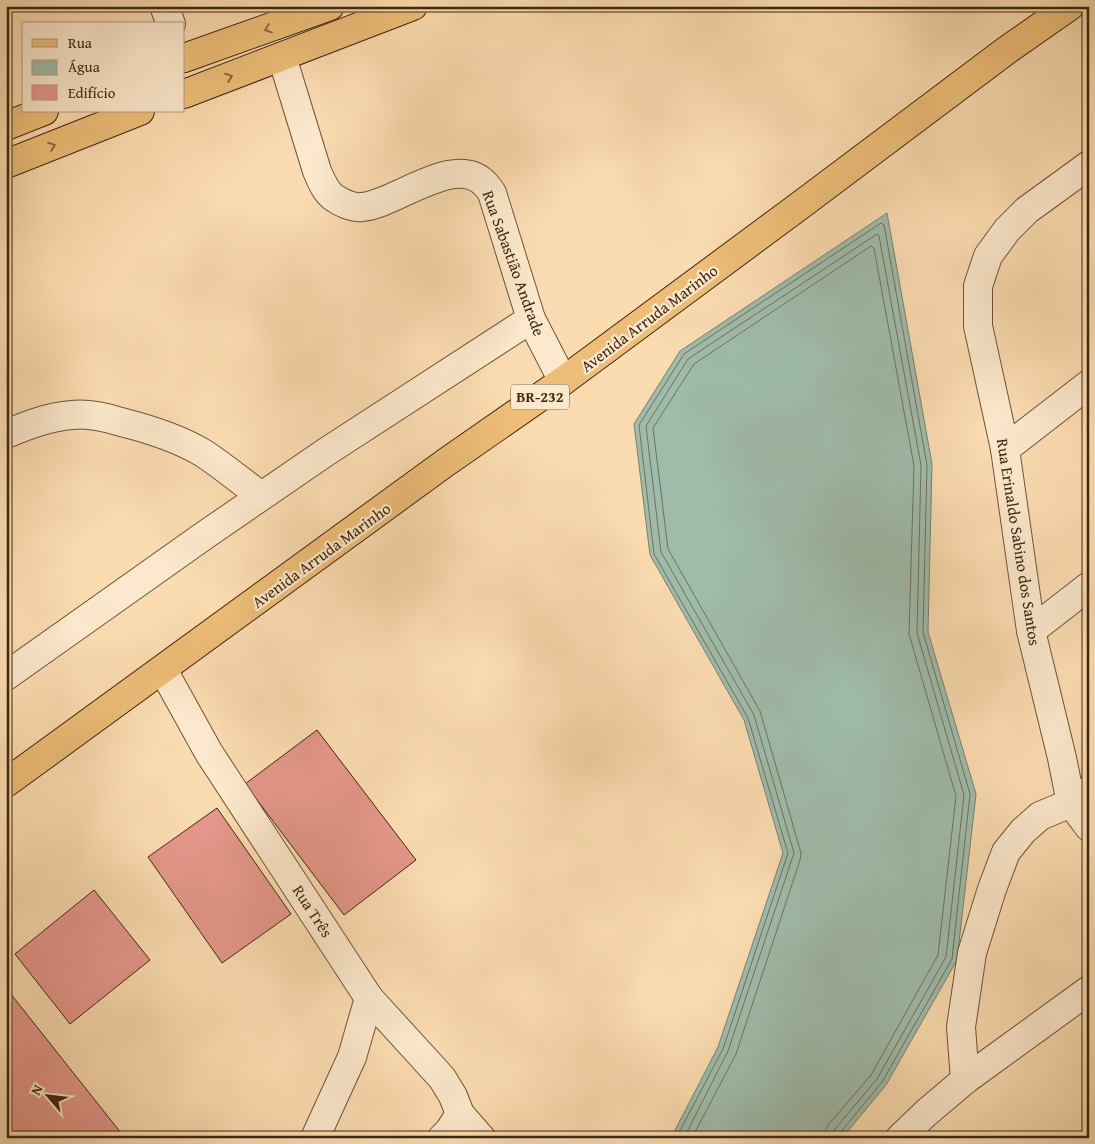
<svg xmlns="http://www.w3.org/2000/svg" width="1095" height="1144" font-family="'Gentium Book Plus',serif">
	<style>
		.water { fill: #9fbcab; stroke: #79806c }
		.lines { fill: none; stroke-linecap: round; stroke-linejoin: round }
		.shore { stroke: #6f715c; stroke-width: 1 }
		.building { fill: #e5978b; stroke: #3f260e }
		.minor-casing { stroke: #6e5436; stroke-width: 30 }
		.major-casing { stroke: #3f260e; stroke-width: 30 }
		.highway-casing { stroke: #3f260e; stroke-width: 30 }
		.minor { stroke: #fce8cc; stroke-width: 28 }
		.major { stroke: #eebe78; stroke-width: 28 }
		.highway { stroke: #eebe78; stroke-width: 28 }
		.oneway { stroke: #8e6a3e }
		.labels { text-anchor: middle; stroke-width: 4.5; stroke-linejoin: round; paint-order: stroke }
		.shield { fill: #fce8cc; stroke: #786047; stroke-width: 1 }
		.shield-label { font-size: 15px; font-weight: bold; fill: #3f260e }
		.street-label { font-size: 16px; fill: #3f260e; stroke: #fce8cc }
	</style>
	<rect width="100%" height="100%" fill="#fbdcb0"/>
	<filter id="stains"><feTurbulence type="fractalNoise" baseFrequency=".004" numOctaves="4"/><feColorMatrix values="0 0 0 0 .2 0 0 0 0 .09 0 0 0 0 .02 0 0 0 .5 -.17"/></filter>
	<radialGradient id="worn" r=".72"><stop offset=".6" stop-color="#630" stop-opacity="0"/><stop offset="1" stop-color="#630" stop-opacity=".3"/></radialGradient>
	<path class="water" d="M887,213L932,464L928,632L976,794L957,960L886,1085L842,1138H671L718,1047L783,853L744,720L650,555L634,424L680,351Z"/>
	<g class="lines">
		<g class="shore">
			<path d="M676,1138L723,1049L788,853L748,718L654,554L639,425L684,354L881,223L884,225L927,465L923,632L970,794L952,959L882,1082L840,1133L838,1138"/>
			<path d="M684,1138L728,1051L794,853L754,715L661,552L646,426L688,359L877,234L879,236L921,465L917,633L964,795L946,957L877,1079L835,1129L832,1133V1138"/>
			<path d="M692,1138L736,1054L800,860L801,853L760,711L668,549L653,428L694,364L871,246L874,248L914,466L909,634L956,796L938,955L871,1075L829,1124L825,1131V1138"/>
		</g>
	</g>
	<g class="building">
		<path d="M317,730L416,860L344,915L245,784Z"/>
		<path d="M217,808L291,914L222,963L148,857Z"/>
		<path d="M94,890L150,960L70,1024L15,954Z"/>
		<path d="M6,988L125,1138H6Z"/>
	</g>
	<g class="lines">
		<defs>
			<g id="minor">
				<path d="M164,6L171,24"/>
				<path d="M282,57L317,171C321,180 325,191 333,197C341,203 353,208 362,207C395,205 455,152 485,184C487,186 490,190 492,193L531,319L563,381"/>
				<path d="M6,434C28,425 48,417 72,415C89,413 105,417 121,422C149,429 178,438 203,453C223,466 242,482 261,496"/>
				<path d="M1005,449L1089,384"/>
				<path d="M1031,631L1089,586"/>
				<path d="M163,670L209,753L369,998L442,1078L453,1096L460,1114L481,1138"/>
				<path d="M6,676L205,535L326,452L531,319"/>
				<path d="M1089,790L1071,803L1089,827"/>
				<path d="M965,1080L961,1027L972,953L992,889L1006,852L1023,831L1040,816L1071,803L1062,758L1031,631L1005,449L978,326V286L988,256L1007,230L1027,210L1089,165"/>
				<path d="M315,1138L352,1057L369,998"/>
				<path d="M442,1138L449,1131L460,1114"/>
				<path d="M900,1138L926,1113L965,1080L1089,990"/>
			</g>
			<g id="major">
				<path d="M184,58L330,6"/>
				<path d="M184,94L413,6"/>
				<path d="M6,126L44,111"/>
				<path d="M6,164L140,111"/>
			</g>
			<path id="highway" d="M6,783L445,463L563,381L798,207L1007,50L1070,6"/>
		</defs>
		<use href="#minor" class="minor-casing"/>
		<use href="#major" class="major-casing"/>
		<use href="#highway" class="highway-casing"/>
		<use href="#minor" class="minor"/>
		<use href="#major" class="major"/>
		<use href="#highway" class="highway"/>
	</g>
	<defs><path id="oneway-chevron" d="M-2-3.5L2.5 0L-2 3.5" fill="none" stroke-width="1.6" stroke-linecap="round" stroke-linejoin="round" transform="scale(1.25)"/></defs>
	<g class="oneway">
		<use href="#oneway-chevron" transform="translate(268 29) rotate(161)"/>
		<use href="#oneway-chevron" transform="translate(229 77) rotate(-21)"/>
		<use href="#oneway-chevron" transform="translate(52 146) rotate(-21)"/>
	</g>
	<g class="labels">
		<rect class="shield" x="511" y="384.5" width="58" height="25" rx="4"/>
		<g class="shield-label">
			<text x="540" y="402">BR-232</text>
		</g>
		<g class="street-label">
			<text transform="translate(514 263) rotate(70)" y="6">Rua Sabastião Andrade</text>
			<text transform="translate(649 318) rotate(-37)" y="6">Avenida Arruda Marinho</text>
			<text transform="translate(1019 542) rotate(81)" y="6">Rua Erinaldo Sabino dos Santos</text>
			<text transform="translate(321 555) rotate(-36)" y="6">Avenida Arruda Marinho</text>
			<text transform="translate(313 911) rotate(57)" y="6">Rua Três</text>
		</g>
	</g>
	<rect width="1095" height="1144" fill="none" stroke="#fbdcb0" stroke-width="25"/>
	<rect x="8" y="8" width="1080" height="1129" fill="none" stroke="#3f260e" stroke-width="2.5"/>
	<rect x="12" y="12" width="1070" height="1119" fill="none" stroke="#3f260e"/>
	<rect x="22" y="22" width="162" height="90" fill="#fce8cc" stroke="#b09a80"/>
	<rect x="32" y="39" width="25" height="8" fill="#eebe78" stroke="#b09a80"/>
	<text x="68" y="48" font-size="15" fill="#3f260e">Rua</text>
	<rect x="32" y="60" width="25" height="15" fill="#9fbcab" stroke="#b09a80"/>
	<text x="68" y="72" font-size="15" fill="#3f260e">Água</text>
	<rect x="32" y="85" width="25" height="15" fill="#e5978b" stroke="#b09a80"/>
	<text x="68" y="98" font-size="15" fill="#3f260e">Edifício</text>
	<g transform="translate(48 1096) rotate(298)" stroke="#fce8cc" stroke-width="4" paint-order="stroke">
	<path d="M0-4L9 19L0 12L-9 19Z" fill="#3f260e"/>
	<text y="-8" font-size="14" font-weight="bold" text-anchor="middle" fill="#3f260e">N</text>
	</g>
	<rect width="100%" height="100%" filter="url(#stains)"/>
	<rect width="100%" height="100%" fill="url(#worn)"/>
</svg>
